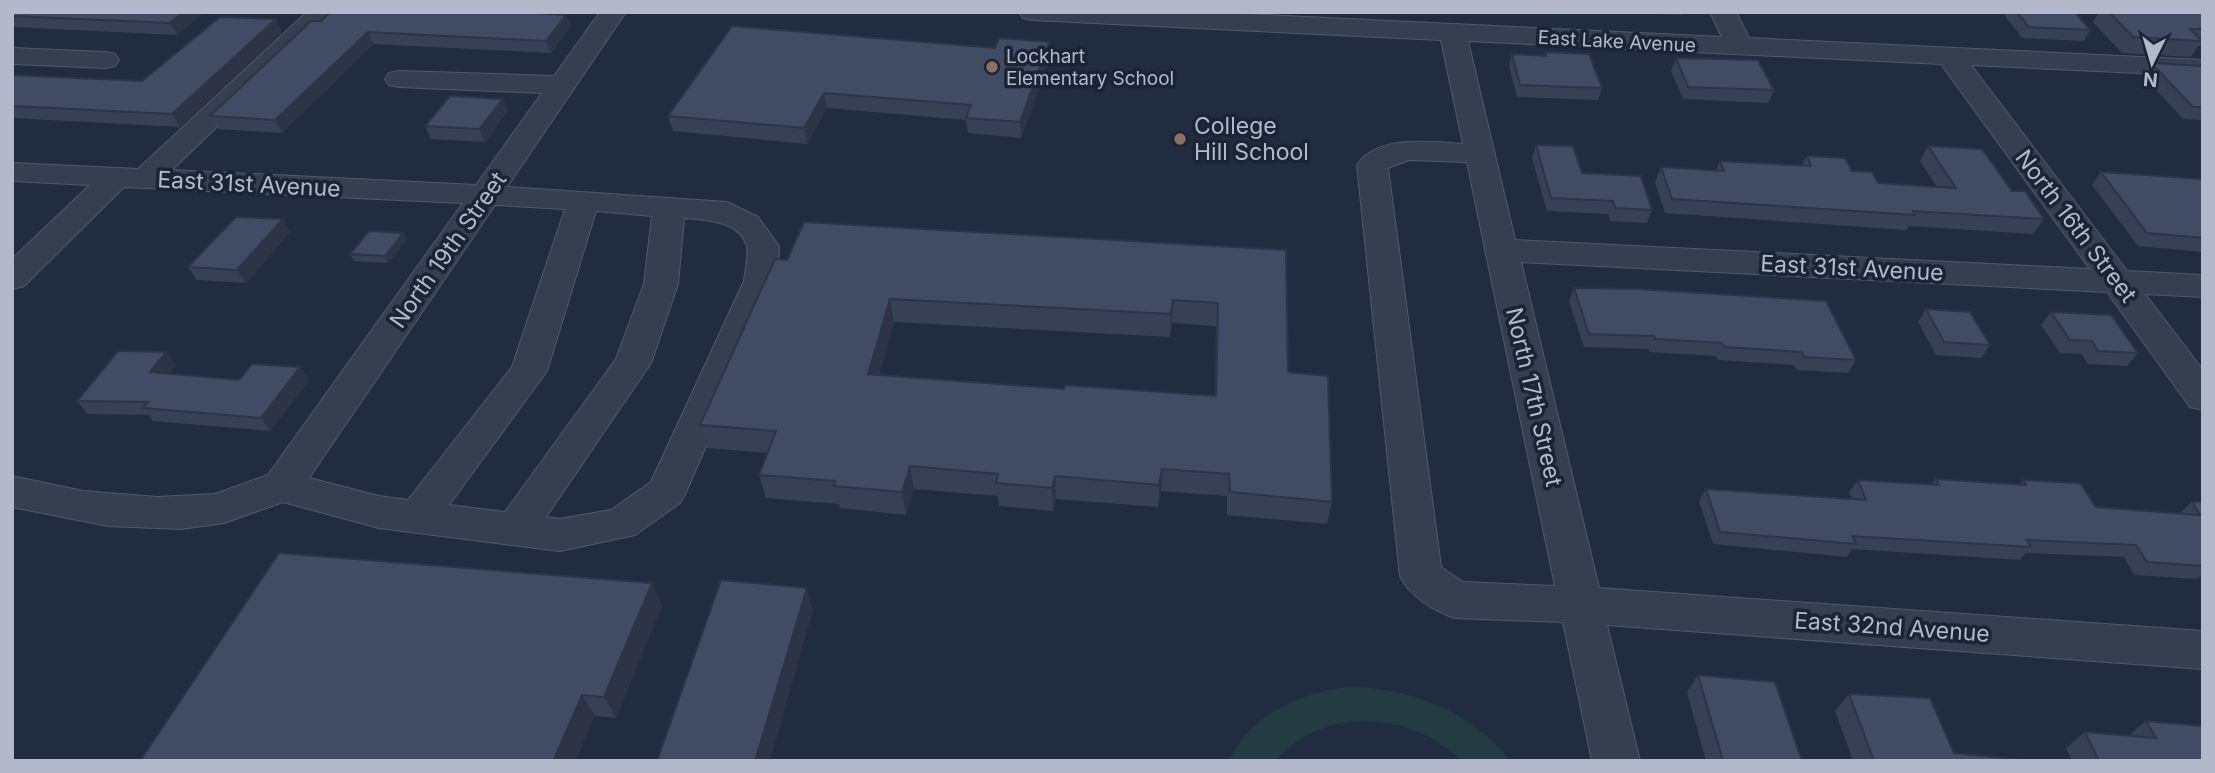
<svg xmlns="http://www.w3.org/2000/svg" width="2215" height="773" font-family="Inter,sans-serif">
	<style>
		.green { fill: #243b42 }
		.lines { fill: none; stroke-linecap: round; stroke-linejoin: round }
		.minor-casing { stroke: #51596b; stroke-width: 2 }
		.minor { fill: #363e50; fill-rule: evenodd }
		.wall { fill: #384055; fill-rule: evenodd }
		.shaded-wall { fill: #2e3445 }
		.building { fill: #414b63; stroke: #2e3445; stroke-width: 2; fill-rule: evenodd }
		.education-dot { fill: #8d6e63; stroke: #1b2335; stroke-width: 2.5 }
		.labels { text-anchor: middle; stroke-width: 7; stroke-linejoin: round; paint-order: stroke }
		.far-street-label { font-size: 19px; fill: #b3b9cb; stroke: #1b2335 }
		.far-poi-label { font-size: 19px; fill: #b3b9cb; stroke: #1b2335; text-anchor: start }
		.poi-label { font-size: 23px; fill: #b3b9cb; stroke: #1b2335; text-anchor: start }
		.street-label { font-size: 23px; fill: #b3b9cb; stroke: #1b2335 }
	</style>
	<rect width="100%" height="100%" fill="#222c41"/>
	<path class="green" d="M1346,687C1409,687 1470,710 1511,761C1498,761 1474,765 1463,760C1451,753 1441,742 1428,736C1376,711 1314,716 1276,761H1229C1250,715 1299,694 1346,687Z"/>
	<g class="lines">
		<defs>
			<g id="minor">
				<path d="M307,12H335L172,170L476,185L542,93L399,87L389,85L385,79L389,73L399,71L554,76L600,12H626L507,187L727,202L758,217L779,246L778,281L686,492L680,503L635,535L560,551L379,528L283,502L224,523L181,529L108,526L12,507V476L83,491L157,497L215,494L268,475L463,203L124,187L24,286L12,289V259L90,185L12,181V163L138,169ZM495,205L565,209L512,367L408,500L379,496L309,478ZM596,211L652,216L644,284L616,359L505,512L449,505L547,371ZM684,218C705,220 740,220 747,247C749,256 745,271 744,281L651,482L611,510L560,519L546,517L651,363L678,284Z"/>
				<path d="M1019,12H1202L1722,37L1710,12H1736L1749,38L2203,60V76L1971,65L2127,271L2203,275V297L2145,294L2203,370V410L2190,407L2107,292L1521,262L1599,588L2203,631V669L1607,625L1640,761H1592L1563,622L1455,618C1434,611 1410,596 1400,576L1357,165C1378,134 1431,142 1463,144L1441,40L1032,20L1023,18ZM1468,41L1941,64L2090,269L1515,240ZM1409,160L1467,162L1555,586L1463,582L1441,567L1388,168Z"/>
				<path d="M12,48L105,52L115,54L119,60L115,66L105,68L12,64Z"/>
			</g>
		</defs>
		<use href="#minor" class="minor-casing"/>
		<use href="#minor" class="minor"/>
	</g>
	<g class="wall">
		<path d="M12,12H204L177,35L12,27Z"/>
		<path d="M1600,12H1684L1683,15Z"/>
		<path d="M2002,12H2075L2090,30L2084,41L2022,38Z"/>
		<path d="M2099,12H2203V46H2198L2191,57L2122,53L2093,22Z"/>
		<path d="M566,15L570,27L551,53L373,44L282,133L218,129L210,116L321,21Z"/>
		<path d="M282,32L180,127L12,118V75L142,81Z"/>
		<path d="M1049,42L1050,57L1021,138L968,133L966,120L827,108L807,144L673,131L668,116L995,48Z"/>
		<path d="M1545,52L1602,88L1598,100L1517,97L1509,66L1512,54L1544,56Z"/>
		<path d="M1676,58L1774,90L1768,103L1683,99L1671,71Z"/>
		<path d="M2151,63L2203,66V120L2183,119L2143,76Z"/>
		<path d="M503,99L508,111L485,142L431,139L425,126Z"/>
		<path d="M1536,145L1582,173L1652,210L1647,223L1610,221L1608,214L1547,211L1532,158Z"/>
		<path d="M1928,146L2012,191L2044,219L2033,234L1909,226L1906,230L1665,213L1655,182L1661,167L1716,170L1720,161L1802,165L1807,156L1852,171L1878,183L1936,186L1920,161Z"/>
		<path d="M2101,172L2203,179V252L2138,246L2092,185Z"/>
		<path d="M290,232L246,283L197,280L188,267Z"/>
		<path d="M407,239L388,263L354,261L350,254Z"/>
		<path d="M1286,250L1288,372L1332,502L1327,524L1227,515V496L1161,491L1158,507L1056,499L1053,511L999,506L998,496L914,489L906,515L840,508L839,504L766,498L759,475L768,453L708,448L700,425L787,260ZM894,322L1170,337L1172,323L1216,326L1215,396L1064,389L879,374Z"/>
		<path d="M1574,288L1856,360L1848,373L1797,370L1794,365L1718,360L1716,356L1649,352V349L1584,347L1569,301Z"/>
		<path d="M1926,309L1990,345L1981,358L1936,355L1918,322Z"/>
		<path d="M2051,312L2138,353L2127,366L2088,364L2082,354L2060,353L2041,325Z"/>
		<path d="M166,352L176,365L169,373L239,380L300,367L309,380L270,431L153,421L149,415L88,414L77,401Z"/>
		<path d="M1936,479L2020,484L2023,480L2096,507L2180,513L2192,502H2203V574L2197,579L2134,575L2124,557L2026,553L2020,560L1852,549L1847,557L1713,544L1699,501L1706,489L1852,499L1849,492L1858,480L1931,484Z"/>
		<path d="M662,605L616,718L595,716L140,761Z"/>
		<path d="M1698,675L1802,761H1706L1687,692Z"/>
		<path d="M1849,694L1954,753L2035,761H1853L1835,711Z"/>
		<path d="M2146,721L2203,761H2072L2066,748L2085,732L2128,736Z"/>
	</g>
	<g class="shaded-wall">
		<path d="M183,12H204L177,35L170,23Z"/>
		<path d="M566,15L570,27L551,53L546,41Z"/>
		<path d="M276,19L282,32L180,127L172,114Z"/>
		<path d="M368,32L373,44L282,133L275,120Z"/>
		<path d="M1049,42L1050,57L1021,138L1020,122Z"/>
		<path d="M824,93L827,108L807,144L804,128Z"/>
		<path d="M503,99L508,111L485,142L479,129Z"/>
		<path d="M283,219L290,232L246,283L237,270Z"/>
		<path d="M403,233L407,239L388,263L385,256Z"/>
		<path d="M890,299L894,322L873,396L868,374Z"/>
		<path d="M1173,300L1172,323L1170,337L1171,314Z"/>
		<path d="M166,352L176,365L160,385L150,372Z"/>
		<path d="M300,367L309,380L270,431L261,418Z"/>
		<path d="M910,466L914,489L906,515L902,492Z"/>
		<path d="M1162,469L1161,491L1158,507L1159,485Z"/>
		<path d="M1055,476L1056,499L1053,511L1052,488Z"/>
		<path d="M652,583L662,605L616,718L604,697Z"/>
		<path d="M807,588L813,610L770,761H755Z"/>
		<path d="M582,695L595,716L575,761H555L554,759Z"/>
	</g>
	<g class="building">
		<path d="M12,12H183L170,23L12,16Z"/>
		<path d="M330,12H519L566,15L546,41L368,32L275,120L210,116L311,21H321Z"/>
		<path d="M2017,12H2075L2090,30L2029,27Z"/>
		<path d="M2109,12H2203V29H2190L2202,41L2133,37Z"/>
		<path d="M220,17L276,19L172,114L12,106V75L142,81Z"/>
		<path d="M732,26L995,48L999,38L1049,42L1020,122L966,118L971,105L824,93L804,128L668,116Z"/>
		<path d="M1545,52L1589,54L1602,88L1520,85L1512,54L1546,56Z"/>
		<path d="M1676,58L1758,60L1774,90L1688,87Z"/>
		<path d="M2151,63L2203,66V107H2193Z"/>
		<path d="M450,96L503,99L479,129L425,126Z"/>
		<path d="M1536,145L1573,146L1582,173L1641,176L1652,210L1615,208L1613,201L1551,198Z"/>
		<path d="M1928,146L1982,149L2012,191H2025L2044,219L1913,211L1915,215L1672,199L1661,167L1724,171L1720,161L1811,166L1807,156L1845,158L1852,171L1872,172L1878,183L1956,188Z"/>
		<path d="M2101,172L2203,179V238L2147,233Z"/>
		<path d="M236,217L283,219L237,270L188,267Z"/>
		<path d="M804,222L1286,250L1288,372L1328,376L1332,502L1230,492L1229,474L1162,469L1159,485L1055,476L1052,488L996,483L998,474L910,466L902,492L834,486L835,481L759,475L776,431L700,425L775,259L787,260ZM890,299L1171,314L1173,300L1218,303L1216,396L1065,385L1064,389L868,374Z"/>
		<path d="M369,231L403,233L385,256L350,254Z"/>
		<path d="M1574,288L1639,289L1826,301L1856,360L1804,357L1802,352L1724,347L1722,343L1655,339L1654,336L1589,334Z"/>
		<path d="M1926,309L1970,312L1990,345L1944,342Z"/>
		<path d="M2051,312L2111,315L2138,353L2098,351L2092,341L2070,340Z"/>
		<path d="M118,351L166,352L150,372L239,380L252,364L300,367L261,418L143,408L148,402L77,401Z"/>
		<path d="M1936,479L2026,485L2023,480L2080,483L2096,507L2200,515L2192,502H2203V566L2147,562L2136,545L2027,540L2031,547L1852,536L1856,544L1720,532L1706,489L1866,500L1858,480L1939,485Z"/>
		<path d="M279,553L652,583L604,697L582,695L554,759L568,761H140Z"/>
		<path d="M721,580L807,588L755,761H657Z"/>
		<path d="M1698,675L1775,682L1802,761H1723Z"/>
		<path d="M1849,694L1930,698L1954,753L2035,761H1874Z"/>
		<path d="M2146,721L2203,726V761H2099L2085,732L2156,738Z"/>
	</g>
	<g class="education-dot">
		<circle cx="992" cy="67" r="7"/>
		<circle cx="1180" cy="139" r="7"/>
	</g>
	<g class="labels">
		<g class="far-street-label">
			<text transform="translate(1617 41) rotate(3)" y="7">East Lake Avenue</text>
		</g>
		<g class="far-poi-label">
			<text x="1006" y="63">Lockhart<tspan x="1006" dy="22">Elementary School</tspan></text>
		</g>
		<g class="poi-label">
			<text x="1194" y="134">College<tspan x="1194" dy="26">Hill School</tspan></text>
		</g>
		<g class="street-label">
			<text transform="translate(249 184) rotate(3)" y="8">East 31st Avenue</text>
			<text transform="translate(2076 226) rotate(53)" y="8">North 16th Street</text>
			<text transform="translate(448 250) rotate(-55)" y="8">North 19th Street</text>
			<text transform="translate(1852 268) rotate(3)" y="8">East 31st Avenue</text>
			<text transform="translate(1534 397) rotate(77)" y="8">North 17th Street</text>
			<text transform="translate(1892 627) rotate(4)" y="8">East 32nd Avenue</text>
		</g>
	</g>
	<rect width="2215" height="773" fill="none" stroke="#b3b9cb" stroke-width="28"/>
	<g transform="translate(2152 63) rotate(185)" stroke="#1b2335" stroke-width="5" paint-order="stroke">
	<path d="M0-5L12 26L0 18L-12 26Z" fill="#b3b9cb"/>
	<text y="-10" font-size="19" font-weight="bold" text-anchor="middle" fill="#b3b9cb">N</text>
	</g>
</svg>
